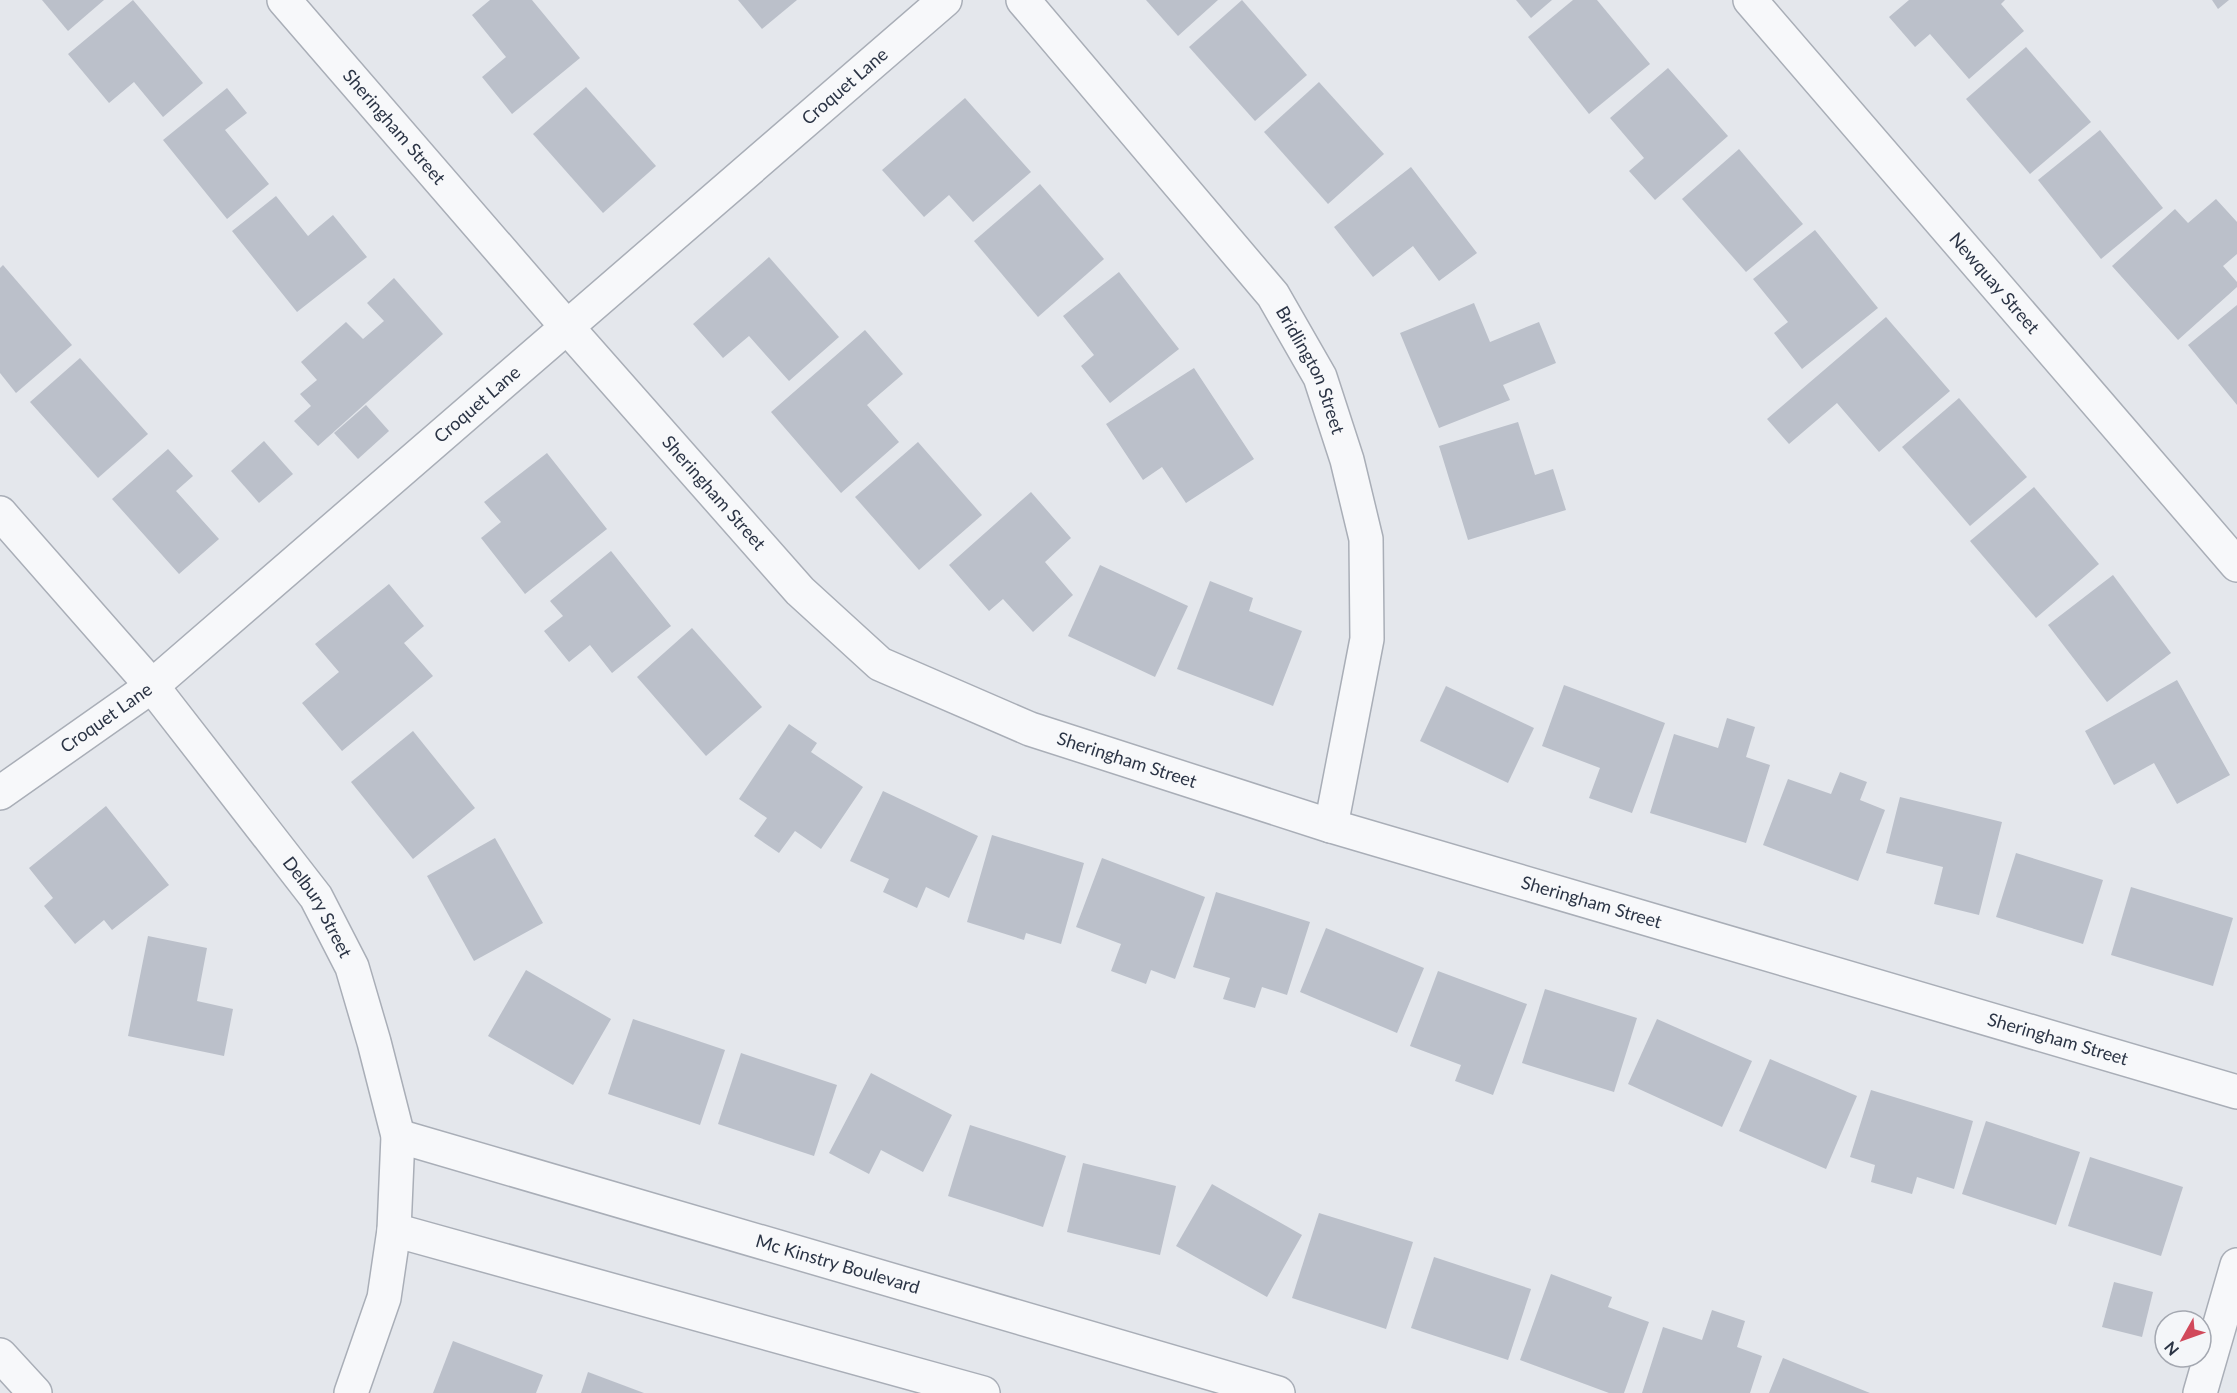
<svg xmlns="http://www.w3.org/2000/svg" width="2237" height="1393" font-family="Lato,sans-serif">
	<style>
		.building { fill: #bbc0ca }
		.lines { fill: none; stroke-linecap: round; stroke-linejoin: round }
		.minor-casing { stroke: #a9aeb7; stroke-width: 36 }
		.tertiary-casing { stroke: #a9aeb7; stroke-width: 36 }
		.minor { stroke: #f7f8fa; stroke-width: 33 }
		.tertiary { stroke: #f7f8fa; stroke-width: 33 }
		.labels { text-anchor: middle; stroke-width: 6; stroke-linejoin: round; paint-order: stroke }
		.street-label { font-size: 18px; fill: #2b3445; stroke: #f4f6f9 }
	</style>
	<rect width="100%" height="100%" fill="#e4e7ec"/>
	<g class="building">
		<path d="M42,0H104L68,31Z"/>
		<path d="M133,0L203,83L163,117L134,82L109,103L68,54Z"/>
		<path d="M490,0H532L580,58L512,114L482,77L506,57L472,15Z"/>
		<path d="M738,0H797L762,29Z"/>
		<path d="M1146,0H1218L1178,36Z"/>
		<path d="M1242,0L1307,75L1255,121L1189,47Z"/>
		<path d="M1516,0H1552L1531,18Z"/>
		<path d="M1573,0H1597L1650,64L1589,114L1528,37Z"/>
		<path d="M1909,0H2005L2001,4L2024,31L1969,79L1930,34L1915,47L1889,17Z"/>
		<path d="M2212,0H2229L2218,9Z"/>
		<path d="M2026,47L2091,122L2030,174L1966,99Z"/>
		<path d="M1668,68L1728,136L1655,200L1629,171L1644,158L1610,118Z"/>
		<path d="M1319,82L1384,154L1328,204L1264,132Z"/>
		<path d="M586,87L656,166L603,213L533,134Z"/>
		<path d="M227,88L247,113L225,130L269,184L227,219L163,140Z"/>
		<path d="M965,98L1031,172L973,222L949,195L924,217L882,170Z"/>
		<path d="M2100,130L2163,208L2101,259L2038,180Z"/>
		<path d="M1739,149L1803,224L1746,272L1682,199Z"/>
		<path d="M1411,167L1477,253L1439,281L1413,246L1373,277L1334,227Z"/>
		<path d="M1040,184L1104,259L1038,317L974,241Z"/>
		<path d="M276,196L308,236L333,215L367,257L297,312L232,231Z"/>
		<path d="M2216,199L2237,222V254L2223,266L2237,282V287L2178,340L2112,266L2175,209L2188,223Z"/>
		<path d="M1815,230L1878,308L1802,369L1774,333L1788,322L1753,279Z"/>
		<path d="M769,257L839,337L789,381L749,336L723,358L693,324Z"/>
		<path d="M3,265L72,345L16,393L0,373V268Z"/>
		<path d="M1119,272L1179,349L1110,403L1081,366L1094,355L1063,316Z"/>
		<path d="M394,278L443,334L318,446L294,421L311,406L300,394L317,380L301,362L346,322L363,339L384,321L367,303Z"/>
		<path d="M1474,303L1490,342L1539,322L1556,363L1503,385L1510,400L1439,428L1400,333Z"/>
		<path d="M2237,305V405L2188,345Z"/>
		<path d="M1886,317L1950,391L1879,452L1837,403L1789,444L1767,419Z"/>
		<path d="M865,330L903,374L867,405L899,442L841,493L771,412Z"/>
		<path d="M80,358L148,434L98,478L30,402Z"/>
		<path d="M1194,368L1254,459L1186,503L1162,467L1143,480L1106,424Z"/>
		<path d="M1959,398L2027,477L1970,526L1902,447Z"/>
		<path d="M366,405L389,431L358,459L334,433Z"/>
		<path d="M1518,422L1535,475L1553,469L1566,510L1468,540L1439,446Z"/>
		<path d="M264,441L293,474L259,503L231,471Z"/>
		<path d="M918,442L982,515L919,570L855,497Z"/>
		<path d="M168,449L193,476L176,491L219,539L179,574L112,499Z"/>
		<path d="M547,453L607,529L525,594L481,538L501,522L484,502Z"/>
		<path d="M2034,487L2099,564L2036,618L1970,541Z"/>
		<path d="M1031,492L1071,538L1045,562L1073,595L1033,632L1003,599L989,611L949,565Z"/>
		<path d="M611,551L671,626L612,673L590,645L569,662L544,631L563,616L550,601Z"/>
		<path d="M1100,565L1188,606L1155,677L1068,636Z"/>
		<path d="M2113,575L2171,653L2107,702L2048,625Z"/>
		<path d="M1210,581L1253,598L1249,611L1302,631L1273,706L1177,669Z"/>
		<path d="M389,584L424,626L404,643L433,676L342,751L302,703L339,672L315,644Z"/>
		<path d="M692,628L762,707L706,756L637,677Z"/>
		<path d="M2177,680L2230,775L2177,804L2154,763L2114,785L2085,731Z"/>
		<path d="M1564,685L1665,723L1632,813L1589,798L1600,768L1542,746Z"/>
		<path d="M1446,686L1534,728L1508,783L1420,741Z"/>
		<path d="M1727,718L1755,727L1746,757L1770,765L1746,843L1650,813L1674,734L1718,748Z"/>
		<path d="M789,724L817,743L811,752L863,787L821,849L795,831L779,853L754,836L767,818L739,799Z"/>
		<path d="M413,731L475,808L413,859L351,782Z"/>
		<path d="M1840,772L1867,782L1860,800L1885,810L1858,881L1763,845L1788,779L1831,794Z"/>
		<path d="M883,791L978,836L949,898L926,887L917,908L883,892L889,879L850,861Z"/>
		<path d="M1900,797L2002,822L1979,915L1934,904L1943,867L1886,853Z"/>
		<path d="M106,806L169,885L112,930L104,920L75,944L44,906L53,898L29,868Z"/>
		<path d="M992,835L1084,863L1061,944L1026,933L1024,940L967,922Z"/>
		<path d="M495,838L543,923L474,961L427,876Z"/>
		<path d="M2016,853L2103,880L2083,944L1996,917Z"/>
		<path d="M1102,858L1205,897L1175,979L1151,970L1146,984L1111,971L1121,944L1076,927Z"/>
		<path d="M2131,887L2233,918L2213,986L2111,955Z"/>
		<path d="M1216,892L1310,922L1287,995L1262,987L1255,1008L1223,999L1230,978L1193,967Z"/>
		<path d="M1326,928L1424,968L1397,1033L1300,992Z"/>
		<path d="M148,936L207,948L197,1001L233,1009L224,1056L128,1036Z"/>
		<path d="M526,970L611,1019L573,1085L488,1036Z"/>
		<path d="M1438,971L1527,1004L1493,1095L1455,1081L1461,1065L1410,1046Z"/>
		<path d="M1545,989L1637,1018L1614,1092L1522,1063Z"/>
		<path d="M633,1019L725,1050L700,1125L608,1094Z"/>
		<path d="M1657,1019L1752,1061L1722,1127L1628,1084Z"/>
		<path d="M741,1053L837,1085L814,1156L718,1124Z"/>
		<path d="M1770,1059L1857,1096L1826,1169L1739,1131Z"/>
		<path d="M871,1073L952,1115L923,1172L881,1150L869,1174L829,1153Z"/>
		<path d="M1871,1090L1973,1121L1954,1189L1917,1177L1912,1194L1871,1182L1875,1165L1850,1157Z"/>
		<path d="M1986,1121L2080,1152L2056,1225L1962,1194Z"/>
		<path d="M970,1125L1066,1156L1043,1227L948,1196Z"/>
		<path d="M2090,1157L2183,1187L2161,1256L2068,1226Z"/>
		<path d="M1083,1163L1176,1186L1160,1255L1067,1232Z"/>
		<path d="M1212,1184L1302,1235L1267,1297L1176,1246Z"/>
		<path d="M1319,1213L1413,1242L1386,1329L1292,1298Z"/>
		<path d="M1434,1257L1531,1289L1508,1360L1411,1328Z"/>
		<path d="M1551,1274L1612,1297L1608,1307L1649,1322L1624,1393H1609L1520,1360Z"/>
		<path d="M2114,1282L2153,1292L2142,1337L2102,1327Z"/>
		<path d="M1712,1310L1745,1321L1737,1347L1762,1356L1750,1393H1642L1663,1327L1702,1340Z"/>
		<path d="M453,1341L543,1375L536,1393H433Z"/>
		<path d="M1783,1358L1870,1393H1769Z"/>
		<path d="M588,1372L644,1393H581Z"/>
	</g>
	<g class="lines">
		<defs>
			<g id="minor">
				<path id="s1" d="M284,0L567,327L800,591L880,664L1030,729L1331,826L2237,1092"/>
				<path id="s2" d="M1023,0L1273,295L1320,377L1347,460L1366,539L1367,639L1331,826"/>
				<path id="s3" d="M1750,0L2237,565"/>
				<path id="s4" d="M0,513L152,686L316,897L352,967L374,1042L398,1136L394,1230L384,1298L351,1393"/>
				<path id="s5" d="M398,1136L1278,1393"/>
				<path d="M394,1230L983,1393"/>
				<path d="M0,1355L35,1393"/>
				<path d="M2200,1393L2237,1265"/>
			</g>
			<g id="tertiary">
				<path id="s6" d="M0,793L152,686L945,0"/>
			</g>
		</defs>
		<use href="#minor" class="minor-casing"/>
		<use href="#tertiary" class="tertiary-casing"/>
		<use href="#minor" class="minor"/>
		<use href="#tertiary" class="tertiary"/>
	</g>
	<g class="labels">
		<g class="street-label">
			<text dy="6" stroke="none"><textPath href="#s6" startOffset="1102">Croquet Lane</textPath></text>
			<text dy="6" stroke="none"><textPath href="#s1" startOffset="168">Sheringham Street</textPath></text>
			<text dy="6" stroke="none"><textPath href="#s3" startOffset="374">Newquay Street</textPath></text>
			<text dy="6" stroke="none"><textPath href="#s2" startOffset="471">Bridlington Street</textPath></text>
			<text dy="6" stroke="none"><textPath href="#s6" startOffset="616">Croquet Lane</textPath></text>
			<text dy="6" stroke="none"><textPath href="#s1" startOffset="654">Sheringham Street</textPath></text>
			<text dy="6" stroke="none"><textPath href="#s6" startOffset="130">Croquet Lane</textPath></text>
			<text dy="6" stroke="none"><textPath href="#s1" startOffset="1158">Sheringham Street</textPath></text>
			<text dy="6" stroke="none"><textPath href="#s1" startOffset="1644">Sheringham Street</textPath></text>
			<text dy="6" stroke="none"><textPath href="#s4" startOffset="507">Delbury Street</textPath></text>
			<text dy="6" stroke="none"><textPath href="#s1" startOffset="2130">Sheringham Street</textPath></text>
			<text dy="6" stroke="none"><textPath href="#s5" startOffset="458">Mc Kinstry Boulevard</textPath></text>
		</g>
	</g>
	<g transform="translate(2183 1339) rotate(230)"><circle r="28" fill="#f4f6f9" stroke="#a4a8b1" stroke-width="1.5"/>
	<path d="M0-4.5L10 22L0 15L-10 22Z" fill="#d1495b"/>
	<text y="-9" font-size="16" font-weight="bold" text-anchor="middle" fill="#2b3445">N</text>
	</g>
</svg>
